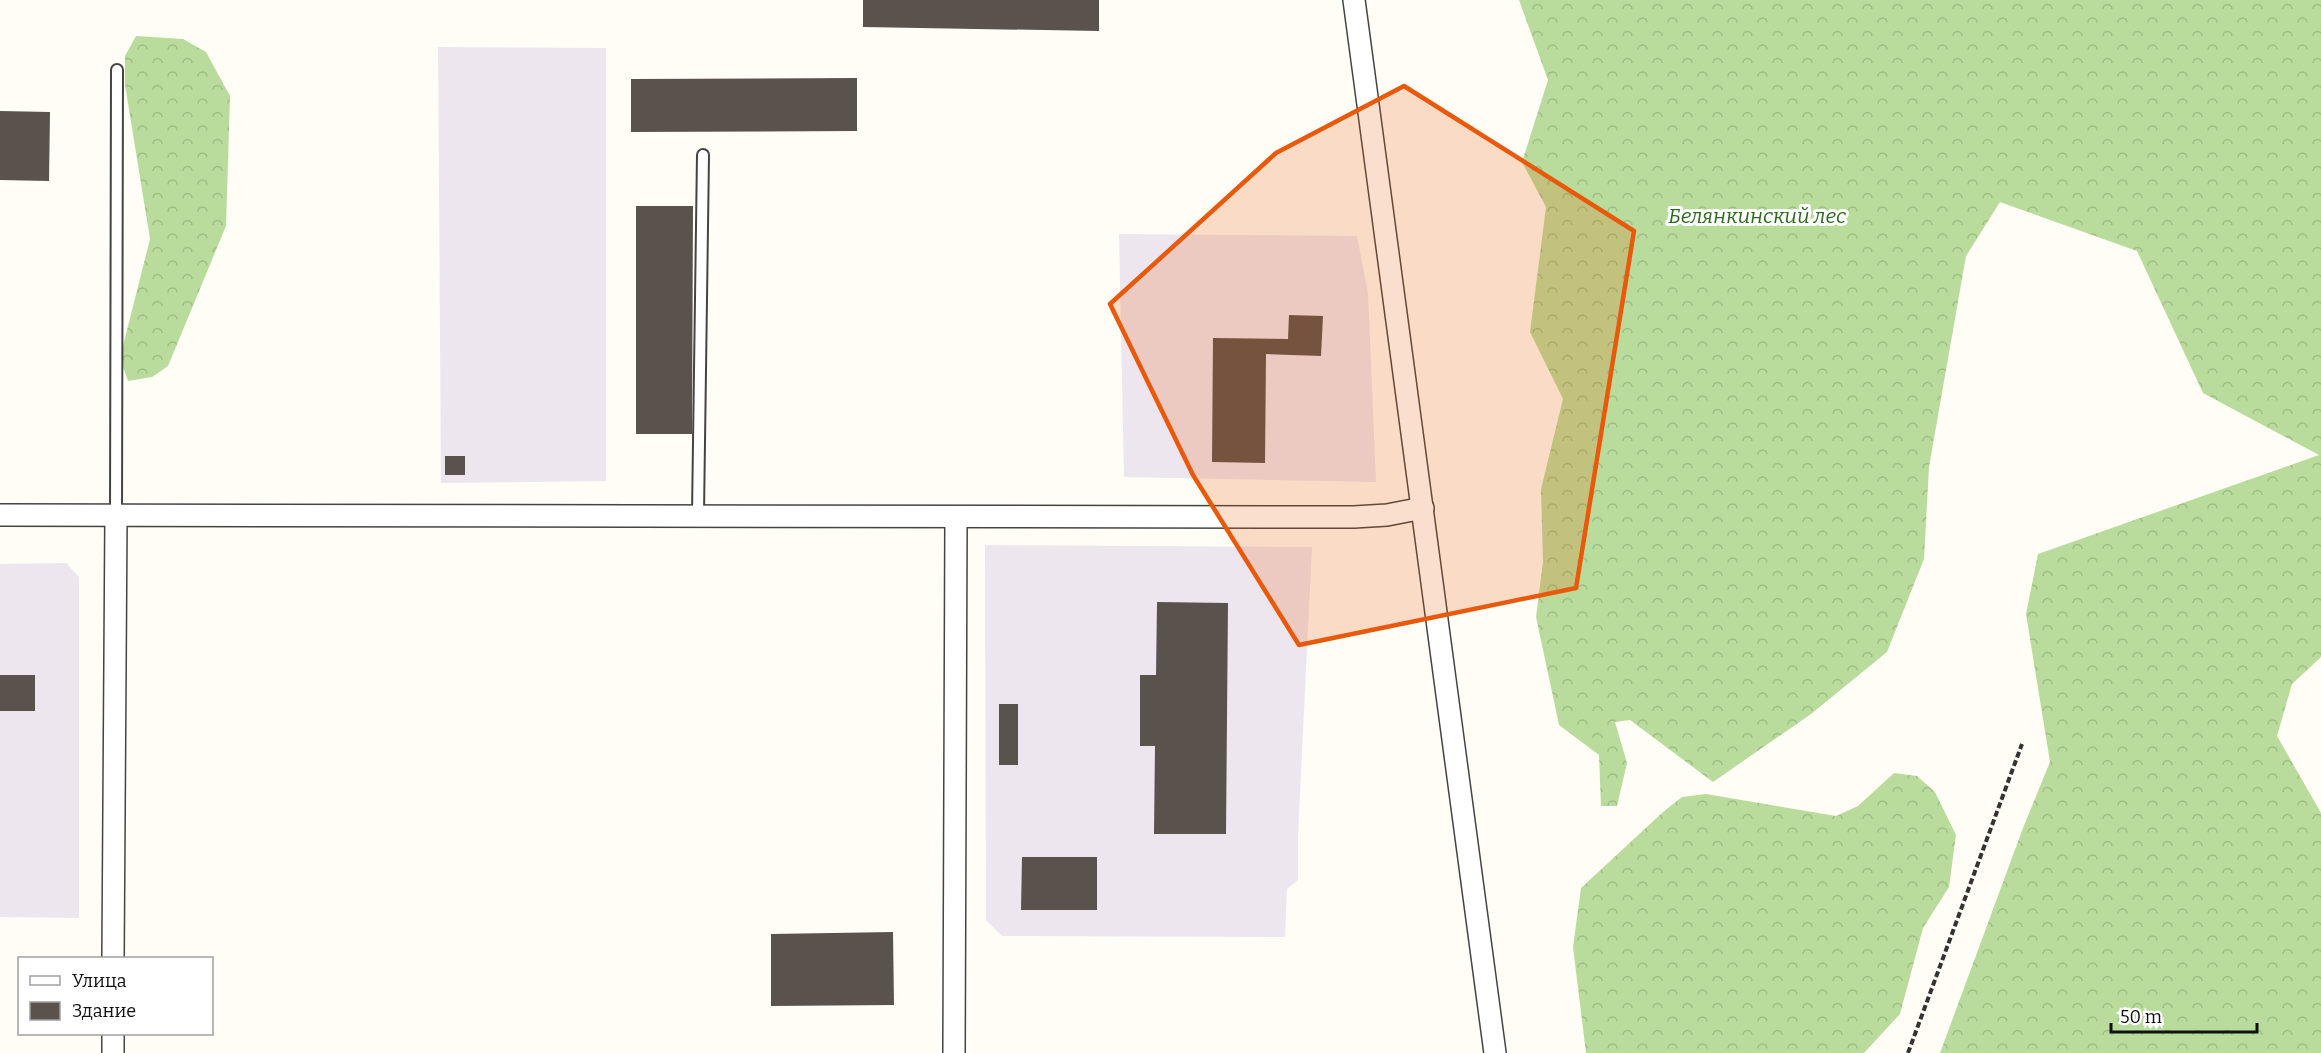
<svg xmlns="http://www.w3.org/2000/svg" width="2321" height="1053" font-family="Bitter,serif">
	<style>
		.industrial { fill: #eee6ef }
		.forest { fill: url(#forest-crowns) }
		.building { fill: #5a524d }
		.lines { fill: none; stroke-linecap: round; stroke-linejoin: round }
		.lane-casing { stroke: #444; stroke-width: 14 }
		.street-casing { stroke: #444; stroke-width: 24 }
		.path { stroke: #333; stroke-width: 4; stroke-dasharray: 6 3; stroke-linecap: butt }
		.lane { stroke: #fff; stroke-width: 10 }
		.street { stroke: #fff; stroke-width: 21 }
		.marked { fill: #e8590c; fill-opacity: 0.2; stroke: #e8590c; stroke-width: 4.5; stroke-linejoin: round }
		.labels { text-anchor: middle; stroke-width: 6; stroke-linejoin: round; paint-order: stroke }
		.park-label { font-size: 21px; font-style: italic; fill: #2f6b1f; stroke: #fff }
	</style>
	<defs>
		<pattern id="forest-crowns" width="20" height="18" patternUnits="userSpaceOnUse" patternTransform="scale(1.5)"><rect width="20" height="18" fill="#b9dc9c"/><path d="M2 6a3 3 0 1 1 6 0M12 15a3 3 0 1 1 6 0" fill="none" stroke="#9ebc85"/></pattern>
	</defs>
	<rect width="100%" height="100%" fill="#fffdf5"/>
	<g class="industrial">
		<path d="M438,47L606,48V481L441,483Z"/>
		<path d="M1119,234L1357,236L1368,293L1376,482L1124,477Z"/>
		<path d="M985,545L1312,547L1298,835V880L1287,889L1285,937L1002,936L986,920Z"/>
		<path d="M66,563L79,577V918L0,917V564Z"/>
	</g>
	<g class="forest">
		<path d="M1519,0H2321V657L2292,684L2277,736L2321,813V1053H1940L2023,828L2050,762L2026,614L2038,554L2319,455L2203,393L2137,251L2000,202L1966,256L1929,467L1924,559L1887,652L1811,714L1713,782L1630,720L1615,722L1627,763L1617,806H1601L1599,755L1559,725L1536,617L1543,562L1541,489L1563,399L1530,332L1546,207L1522,162L1548,80Z"/>
		<path d="M136,36L183,39L206,52L230,96L226,226L168,366L152,377L128,381L120,358L150,239L125,85V56Z"/>
		<path d="M1894,773L1917,776L1935,792L1956,835L1949,887L1923,928L1900,1014L1864,1053H1586L1573,947L1581,888L1663,812L1682,797L1706,794L1836,816L1858,806Z"/>
	</g>
	<g class="building">
		<path d="M863,0H1099V31L863,27Z"/>
		<path d="M857,78V131L631,132V79Z"/>
		<path d="M0,111L50,112L49,181L0,180Z"/>
		<path d="M636,206H693L692,434H636Z"/>
		<path d="M1289,315L1323,316L1321,356L1266,354L1265,463L1212,462L1213,338L1288,339Z"/>
		<rect x="445" y="456" width="20" height="19"/>
		<path d="M1157,602L1228,603L1226,834H1154L1155,746H1140V675H1156Z"/>
		<rect x="0" y="675" width="35" height="36"/>
		<rect x="999" y="704" width="19" height="61"/>
		<path d="M1022,857H1097V910H1021Z"/>
		<path d="M893,932L894,1005L771,1006V934Z"/>
	</g>
	<g class="lines">
		<defs>
			<g id="lane">
				<path d="M698,514L703,155"/>
				<path d="M116,515L117,70"/>
			</g>
			<g id="street">
				<path d="M1354,0L1495,1053"/>
				<path d="M0,515L1354,517L1387,515L1423,508"/>
				<path d="M113,958L116,515"/>
				<path d="M113,1053V1034"/>
				<path d="M954,1053L956,517"/>
			</g>
		</defs>
		<use href="#lane" class="lane-casing"/>
		<use href="#street" class="street-casing"/>
		<path class="path" d="M1908,1053L2022,744"/>
		<use href="#lane" class="lane"/>
		<use href="#street" class="street"/>
	</g>
	<path class="marked" d="M1404,86L1634,231L1576,588L1299,645L1193,475L1110,304L1276,153Z"/>
	<g class="labels">
		<g class="park-label">
			<text x="1757" y="223">Белянкинский лес</text>
		</g>
	</g>
	<rect x="18" y="957" width="195" height="78" fill="#ffffff" stroke="#a0a0a0" stroke-width="1.5"/>
	<rect x="30" y="976" width="30" height="9" fill="#ffffff" stroke="#a0a0a0" stroke-width="1.5"/>
	<text x="72" y="987" font-size="18" fill="#111111">Улица</text>
	<rect x="30" y="1002" width="30" height="18" fill="#5a524d" stroke="#a0a0a0" stroke-width="1.5"/>
	<text x="72" y="1017" font-size="18" fill="#111111">Здание</text>
	<path d="M2111 1023v9h146v-9" fill="none" stroke="#111111" stroke-width="3"/>
	<text x="2120" y="1023" font-size="18" fill="#111111" stroke="#ffffff" stroke-width="4.5" paint-order="stroke">50 m</text>
</svg>
